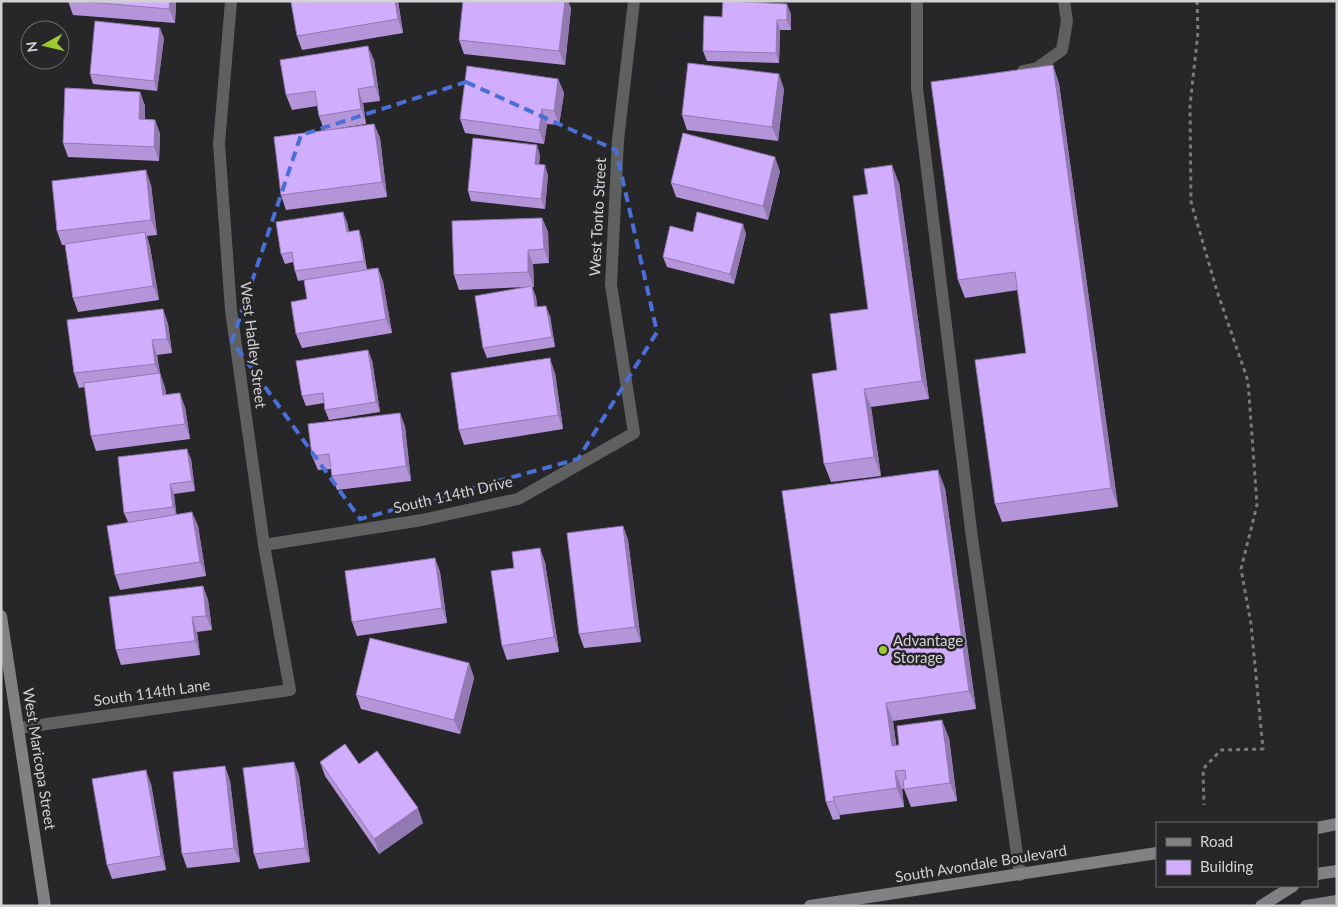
<svg xmlns="http://www.w3.org/2000/svg" width="1338" height="907" font-family="Lato,sans-serif">
	<style>
		.lines { fill: none; stroke-linecap: round; stroke-linejoin: round }
		.path { stroke: #7b7b7d; stroke-width: 3; stroke-dasharray: 4 4; stroke-linecap: butt }
		.lane { stroke: #616061; stroke-width: 12 }
		.street { stroke: #616061; stroke-width: 12 }
		.secondary { stroke: #818082; stroke-width: 12 }
		.wall { fill: #b495da }
		.shaded-wall { fill: #9279b1 }
		.building { fill: #d1adfd; stroke: #9279b1 }
		.marked { fill: none; stroke: #4a6fd7; stroke-width: 4; stroke-dasharray: 10 6; stroke-linejoin: round }
		.poi-dot { fill: #9eca2f; stroke: #272629; stroke-width: 2 }
		.labels { text-anchor: middle; stroke-width: 5; stroke-linejoin: round; paint-order: stroke }
		.street-label { font-size: 15px; fill: #d2d2d3; stroke: #272629 }
		.poi-label { font-size: 15px; fill: #d2d2d3; stroke: #272629; text-anchor: start }
	</style>
	<rect width="100%" height="100%" fill="#272629"/>
	<g class="lines">
		<path class="path" d="M1197,1L1198,32L1190,105L1191,202L1217,291L1248,381L1257,505L1241,569L1251,624L1263,749L1221,750L1203,769L1204,805"/>
		<g class="lane">
			<path d="M917,1V88L972,538L1020,875"/>
			<path d="M1023,71L1037,68L1062,50L1067,21L1064,1"/>
		</g>
		<g class="street">
			<path d="M264,545L422,520L518,499L634,433L611,285L618,140L634,1"/>
			<path d="M18,728L290,690L264,545L231,310L219,144L231,1"/>
		</g>
		<g class="secondary">
			<path d="M1,616L45,906"/>
			<path d="M1317,828L1337,824"/>
			<path d="M1317,874L1337,871"/>
			<path d="M810,906L1157,853"/>
			<path d="M1261,906L1293,886"/>
			<path d="M1306,906L1337,901"/>
		</g>
	</g>
	<g class="wall">
		<path d="M68,1H176L175,23L73,15Z"/>
		<path d="M398,1L403,33L302,50L297,36Z"/>
		<path d="M571,8L565,65L464,54L459,40Z"/>
		<path d="M791,14V30H780L779,63L707,61L703,51L722,17Z"/>
		<path d="M164,38L157,91L93,84L90,74Z"/>
		<path d="M374,60L380,101L363,103L366,124L334,129L374,124L380,138L387,197L286,210L281,195L324,130L319,116L317,106L292,110L286,95Z"/>
		<path d="M1053,65L1059,84L1118,507L1002,522L995,504L1026,353L1018,290L965,298L958,280Z"/>
		<path d="M558,79L564,93L559,125L547,124L544,144L465,133L460,119Z"/>
		<path d="M784,89L778,141L687,130L682,115Z"/>
		<path d="M140,92L145,106V119L155,120L160,134L159,161L68,157L63,143Z"/>
		<path d="M540,155L539,165L548,175L545,209L471,201L468,191Z"/>
		<path d="M780,171L768,220L676,197L671,183Z"/>
		<path d="M899,183L929,399L871,407L881,476L831,482L824,464L837,370L868,309V194Z"/>
		<path d="M151,185L157,235L147,236L150,247L159,300L78,312L73,298L65,245H62L57,231Z"/>
		<path d="M542,218L548,232L549,263L533,264L534,287H532L536,297L537,307L550,316L555,347L487,358L483,348L528,287L459,290L454,275Z"/>
		<path d="M347,222L349,232L362,240L367,269L378,268L383,282L392,333L302,348L296,334L307,299L304,280L298,281L295,271L293,262L285,264L281,254Z"/>
		<path d="M693,232L746,234L734,284L667,267L663,257Z"/>
		<path d="M163,309L168,324L172,353L157,355L160,373L165,388L166,394L185,407L190,439L96,451L91,436L85,387L79,388L74,373Z"/>
		<path d="M372,360L380,412L329,420L325,410L324,403L306,406L302,396Z"/>
		<path d="M555,373L563,429L464,445L459,430Z"/>
		<path d="M400,413L405,427L411,481L337,490L332,476L331,469L318,470L312,456Z"/>
		<path d="M191,459L195,491L174,494L176,515L192,512L198,526L206,576L120,590L115,575L128,522L124,513Z"/>
		<path d="M945,488L976,709L893,721L896,745L949,738L957,801L911,807L904,789H902L904,807L840,815V819L833,820L826,802Z"/>
		<path d="M623,526L628,540L641,642L584,648L579,634Z"/>
		<path d="M435,558L440,572L447,623L357,636L352,622Z"/>
		<path d="M545,562L559,652L507,660L502,646L514,568Z"/>
		<path d="M203,586L208,600L212,630L197,632L200,655L121,665L116,650Z"/>
		<path d="M469,663L474,678L460,734L361,709L356,695Z"/>
		<path d="M294,762L299,776L310,862L259,869L254,854Z"/>
		<path d="M320,762L423,823L379,854L325,776Z"/>
		<path d="M225,766L230,781L240,862L187,868L182,854Z"/>
		<path d="M151,784L166,870L112,879L107,865Z"/>
	</g>
	<g class="shaded-wall">
		<path d="M170,1H176L175,23L169,9Z"/>
		<path d="M395,1H398L403,33L398,19Z"/>
		<path d="M565,1H568L571,8L565,65L559,51Z"/>
		<path d="M787,4L791,14V30L787,20Z"/>
		<path d="M777,20L780,30L779,63L776,53Z"/>
		<path d="M160,28L164,38L157,91L154,81Z"/>
		<path d="M368,46L374,60L380,101L375,86Z"/>
		<path d="M1053,65L1059,84L1118,507L1111,488Z"/>
		<path d="M779,74L784,89L778,141L772,127Z"/>
		<path d="M558,79L564,93L559,125L554,111Z"/>
		<path d="M358,89L363,103L366,124L361,109Z"/>
		<path d="M140,92L145,106L144,133L139,119Z"/>
		<path d="M542,109L547,124L544,144L539,130Z"/>
		<path d="M155,120L160,134L159,161L154,147Z"/>
		<path d="M374,124L380,138L387,197L382,182Z"/>
		<path d="M537,145L540,155L538,175L535,164Z"/>
		<path d="M775,157L780,171L768,220L763,206Z"/>
		<path d="M545,165L548,175L545,209L541,199Z"/>
		<path d="M892,165L899,183L929,399L922,381Z"/>
		<path d="M146,170L151,185L157,235L151,220Z"/>
		<path d="M343,212L347,222L350,242L347,232Z"/>
		<path d="M542,218L548,232L549,263L544,249Z"/>
		<path d="M743,224L746,234L734,284L730,274Z"/>
		<path d="M359,230L362,240L367,271L364,261Z"/>
		<path d="M145,232L150,247L159,300L153,286Z"/>
		<path d="M528,250L533,264L534,287L528,272Z"/>
		<path d="M378,268L383,282L392,333L386,319Z"/>
		<path d="M532,286L536,297L539,317L535,307Z"/>
		<path d="M546,306L550,316L555,347L552,337Z"/>
		<path d="M163,309L168,324L172,353L167,339Z"/>
		<path d="M152,340L157,355L160,379L155,364Z"/>
		<path d="M368,350L372,360L380,412L376,402Z"/>
		<path d="M550,358L555,373L563,429L558,415Z"/>
		<path d="M160,373L165,388L168,409L163,395Z"/>
		<path d="M864,389L871,407L881,476L874,457Z"/>
		<path d="M180,393L185,407L190,439L185,424Z"/>
		<path d="M400,413L405,427L411,481L406,466Z"/>
		<path d="M187,449L191,459L195,491L192,481Z"/>
		<path d="M938,470L945,488L976,709L969,691Z"/>
		<path d="M170,484L174,494L177,517L173,507Z"/>
		<path d="M192,512L198,526L206,576L200,562Z"/>
		<path d="M623,526L628,540L641,642L635,627Z"/>
		<path d="M540,548L545,562L559,652L554,637Z"/>
		<path d="M435,558L440,572L447,623L442,608Z"/>
		<path d="M203,586L208,600L212,630L206,616Z"/>
		<path d="M192,617L197,632L200,655L195,641Z"/>
		<path d="M469,663L474,678L460,734L454,720Z"/>
		<path d="M886,703L893,721L899,764L892,746Z"/>
		<path d="M942,720L949,738L957,801L950,783Z"/>
		<path d="M294,762L299,776L310,862L305,848Z"/>
		<path d="M225,766L230,781L240,862L234,848Z"/>
		<path d="M146,770L151,784L166,870L161,856Z"/>
		<path d="M895,771L902,789L904,807L897,788Z"/>
		<path d="M833,797L840,815V819L834,801Z"/>
		<path d="M418,808L423,823L379,854L374,839Z"/>
	</g>
	<g class="building">
		<path d="M77,1H170L169,9Z"/>
		<path d="M296,1H395L398,19L297,36L291,2Z"/>
		<path d="M463,1H565L559,51L459,40Z"/>
		<path d="M723,1L787,4V20H777L776,53L703,51L704,16L722,17Z"/>
		<path d="M95,21L160,28L154,81L90,74Z"/>
		<path d="M368,46L375,86L358,89L361,109L319,116L315,91L286,95L280,60Z"/>
		<path d="M688,63L779,74L772,127L682,115Z"/>
		<path d="M1053,65L1111,488L995,504L975,360L1026,353L1015,272L958,280L931,82Z"/>
		<path d="M467,66L558,79L554,111L542,109L539,130L460,119Z"/>
		<path d="M65,88L140,92L139,119L155,120L154,147L63,143Z"/>
		<path d="M374,124L382,182L281,195L274,137Z"/>
		<path d="M683,133L775,157L763,206L671,183Z"/>
		<path d="M473,138L537,145L535,164L545,165L541,199L468,191Z"/>
		<path d="M892,165L922,381L864,389L874,457L824,464L812,374L837,370L830,314L868,309L853,196L868,194L864,169Z"/>
		<path d="M146,170L151,220L57,231L52,181Z"/>
		<path d="M343,212L347,232L359,230L364,261L295,271L292,252L281,254L276,222Z"/>
		<path d="M697,212L743,224L730,274L663,257L670,226L693,232Z"/>
		<path d="M542,218L544,249L528,250V272L454,275L452,221Z"/>
		<path d="M145,232L153,286L73,298L65,244Z"/>
		<path d="M378,268L386,319L296,334L291,302L307,299L304,280Z"/>
		<path d="M532,286L535,307L546,306L552,337L483,348L475,296Z"/>
		<path d="M163,309L167,339L152,340L155,364L74,373L67,320Z"/>
		<path d="M368,350L376,402L325,410L323,393L302,396L296,361Z"/>
		<path d="M550,358L558,415L459,430L451,373Z"/>
		<path d="M160,373L163,395L180,393L185,424L91,436L84,383Z"/>
		<path d="M400,413L406,466L332,476L329,454L312,456L308,424Z"/>
		<path d="M187,449L192,481L170,484L173,507L124,513L118,457Z"/>
		<path d="M938,470L969,691L886,703L892,746L899,745L897,726L942,720L950,783L904,789L903,780L906,779L905,770L895,771L897,788L833,797L834,801L826,802L782,491Z"/>
		<path d="M192,512L200,562L115,575L107,526Z"/>
		<path d="M623,526L635,627L579,634L567,533Z"/>
		<path d="M540,548L554,637L502,646L491,571L514,568L512,552Z"/>
		<path d="M435,558L442,608L352,622L345,571Z"/>
		<path d="M203,586L206,616L192,617L195,641L116,650L109,597Z"/>
		<path d="M370,638L469,663L454,720L356,695Z"/>
		<path d="M345,744L359,764L377,751L418,808L374,839L320,762Z"/>
		<path d="M294,762L305,848L254,854L243,768Z"/>
		<path d="M225,766L234,848L182,854L173,772Z"/>
		<path d="M146,770L161,856L107,865L92,779Z"/>
	</g>
	<path class="marked" d="M466,82L616,150L657,332L578,459L360,519L232,341L301,135Z"/>
	<circle class="poi-dot" cx="883" cy="650" r="5"/>
	<g class="labels">
		<g class="street-label">
			<text transform="translate(598 217) rotate(-87)" y="5">West Tonto Street</text>
			<text transform="translate(253 345) rotate(83)" y="5">West Hadley Street</text>
			<text transform="translate(453 495) rotate(-13)" y="5">South 114th Drive</text>
			<text transform="translate(152 693) rotate(-8)" y="5">South 114th Lane</text>
			<text transform="translate(39 759) rotate(81)" y="5">West Maricopa Street</text>
			<text transform="translate(981 864) rotate(-9)" y="5">South Avondale Boulevard</text>
		</g>
		<g class="poi-label">
			<text x="893" y="646">Advantage<tspan x="893" dy="17">Storage</tspan></text>
		</g>
	</g>
	<rect width="1338" height="907" fill="none" stroke="#d2d2d3" stroke-width="5"/>
	<rect x="1156" y="822" width="162" height="65" fill="#272629" stroke="#6b6b6d"/>
	<rect x="1166" y="838" width="25" height="8" fill="#818082" stroke="#6b6b6d"/>
	<text x="1200" y="847" font-size="15" fill="#d2d2d3">Road</text>
	<rect x="1166" y="860" width="25" height="15" fill="#d1adfd" stroke="#6b6b6d"/>
	<text x="1200" y="872" font-size="15" fill="#d2d2d3">Building</text>
	<g transform="translate(45 45) rotate(262)"><circle r="24" fill="#272629" stroke="#6b6b6d"/>
	<path d="M0-4L9 19L0 12L-9 19Z" fill="#9eca2f"/>
	<text y="-8" font-size="14" font-weight="bold" text-anchor="middle" fill="#d2d2d3">N</text>
	</g>
</svg>
